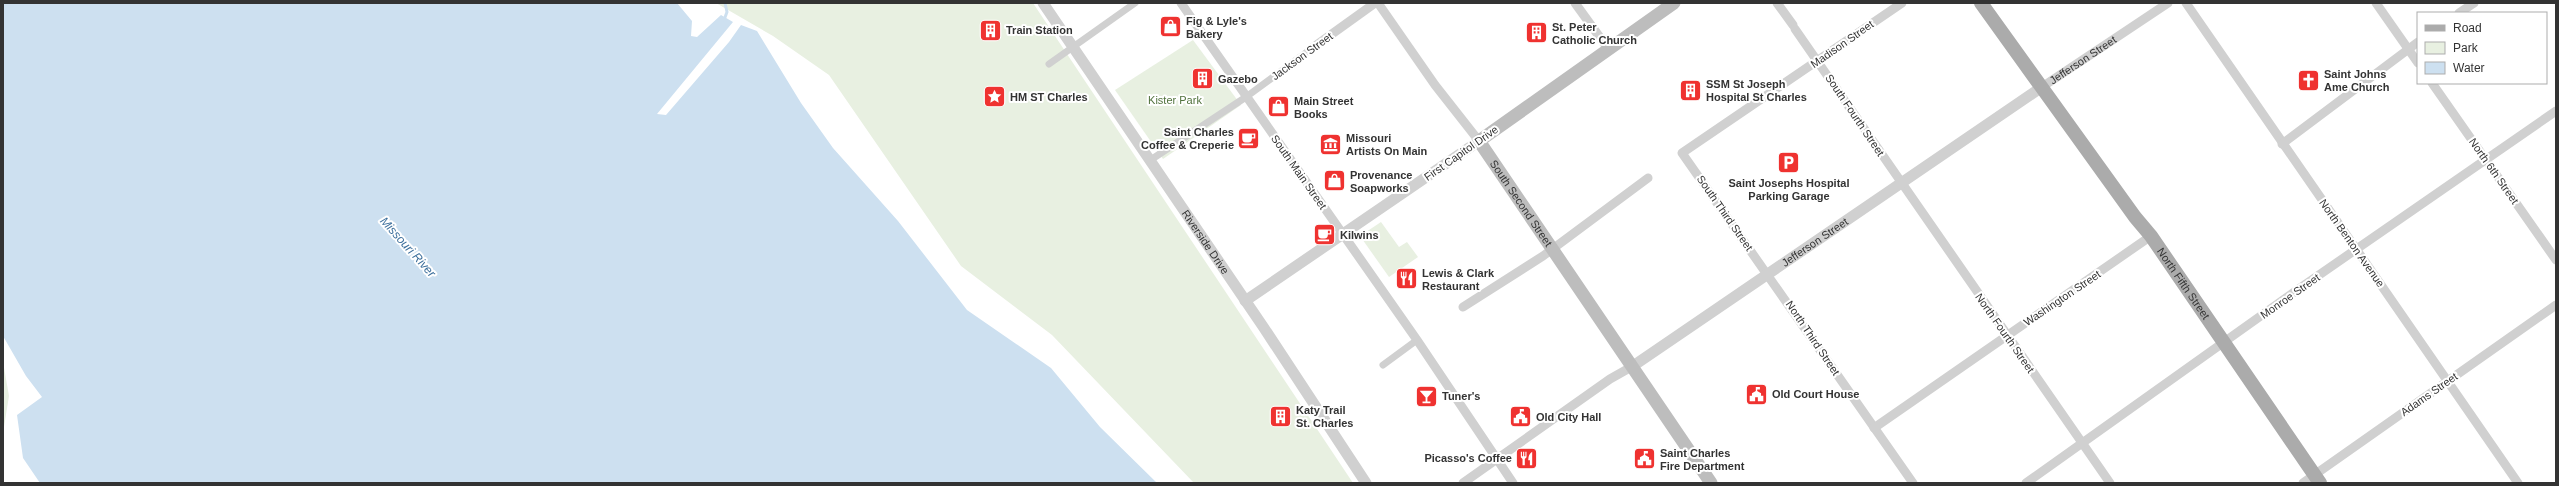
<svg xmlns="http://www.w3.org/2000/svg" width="2559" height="486" font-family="Arial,sans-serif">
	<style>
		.green { fill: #e8f0e1 }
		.water { fill: #cde0f0 }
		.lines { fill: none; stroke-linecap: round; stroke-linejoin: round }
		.stream { stroke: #cde0f0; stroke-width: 3 }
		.pedestrian { stroke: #d0d0d0; stroke-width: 7 }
		.minor { stroke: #d0d0d0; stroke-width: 9 }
		.tertiary { stroke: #d0d0d0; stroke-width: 11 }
		.secondary { stroke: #bdbdbd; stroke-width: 13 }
		.primary { stroke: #ababab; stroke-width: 14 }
		.labels { text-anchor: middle; stroke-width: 4; stroke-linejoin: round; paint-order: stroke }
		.poi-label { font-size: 11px; font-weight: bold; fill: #333; stroke: #fff; text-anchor: start }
		.street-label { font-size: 11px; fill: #333; stroke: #fff }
		.park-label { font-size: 11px; fill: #51723d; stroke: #fff }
		.water-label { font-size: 12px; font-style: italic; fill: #3b6e9b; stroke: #fff }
	</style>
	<rect width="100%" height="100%" fill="#fff"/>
	<g class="green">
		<path d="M716,3H1033L1353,483H1194L1052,335L961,266L829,75L773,36Z"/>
		<path d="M1193,40L1241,105L1163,159L1115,90Z"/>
		<path d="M1381,222L1399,247L1407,242L1418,257L1389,277L1360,236Z"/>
		<path d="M3,362L9,396L3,433Z"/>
	</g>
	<path class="water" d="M3,3H677L692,21L691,36L697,37L721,15L733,22L657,114L666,115L729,42L741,25L757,31L801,103L833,148L898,221L967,310L1051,368L1100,427L1157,483H40L23,458L17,415L42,397L26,376L3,336Z"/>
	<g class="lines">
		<path class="stream" d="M724,20L727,12L725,3"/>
		<g class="pedestrian">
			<path d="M1049,64L1135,3"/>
			<path d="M1149,161L1246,97L1311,49"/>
			<path d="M1383,365L1417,340"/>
		</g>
		<g class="minor">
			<path d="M1181,3L1417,340L1513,483"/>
			<path d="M1378,3L1435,85L1479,141"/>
			<path d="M1575,3L1609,50"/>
			<path d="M1777,3L1793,25"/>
			<path d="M1902,3L1682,153L1913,483"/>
			<path d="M2186,3L2518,483"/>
			<path d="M2376,3L2418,63"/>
			<path d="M2459,13L2474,3"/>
			<path d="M1795,29L2110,483"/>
			<path d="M1311,49L1375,3"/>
			<path d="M2432,83L2556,260"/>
			<path id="s1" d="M2042,87L2168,3"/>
			<path d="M2282,144L2418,42"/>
			<path d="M1463,307L1543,256L1648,178"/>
			<path d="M1874,428L2151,236"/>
			<path d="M1463,483L1610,379L1633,366"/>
			<path d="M2026,483L2293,293L2556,111"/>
			<path d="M2303,483L2556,305"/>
		</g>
		<g class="tertiary">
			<path id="s2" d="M1043,3L1264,328L1366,483"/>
			<path d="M1245,301L1479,141"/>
			<path id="s3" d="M1633,366L2042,87"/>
		</g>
		<path class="secondary" id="s4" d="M1674,3L1479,141L1711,483"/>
		<path class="primary" id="s5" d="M1981,3L2135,217L2151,236L2320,483"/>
	</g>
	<defs>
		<symbol id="shop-square" viewBox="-11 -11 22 22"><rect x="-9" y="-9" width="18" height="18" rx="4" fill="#ef3230" stroke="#fff"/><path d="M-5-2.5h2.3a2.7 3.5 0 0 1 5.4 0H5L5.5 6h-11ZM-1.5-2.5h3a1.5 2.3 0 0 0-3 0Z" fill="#fff"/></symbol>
		<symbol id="building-square" viewBox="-11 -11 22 22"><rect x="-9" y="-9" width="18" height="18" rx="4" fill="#ef3230" stroke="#fff"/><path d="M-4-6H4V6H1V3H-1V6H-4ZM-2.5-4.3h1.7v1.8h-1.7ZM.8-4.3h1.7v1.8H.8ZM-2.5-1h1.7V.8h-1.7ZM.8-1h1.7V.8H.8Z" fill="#fff"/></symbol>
		<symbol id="church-square" viewBox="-11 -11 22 22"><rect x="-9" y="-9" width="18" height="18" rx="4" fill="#ef3230" stroke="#fff"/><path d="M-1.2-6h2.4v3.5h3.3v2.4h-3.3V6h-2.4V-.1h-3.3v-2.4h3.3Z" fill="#fff"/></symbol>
		<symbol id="sight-square" viewBox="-11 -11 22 22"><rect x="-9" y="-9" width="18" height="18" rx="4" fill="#ef3230" stroke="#fff"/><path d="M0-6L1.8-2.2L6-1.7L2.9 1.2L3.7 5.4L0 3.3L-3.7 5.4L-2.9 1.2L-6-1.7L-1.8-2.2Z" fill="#fff"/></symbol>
		<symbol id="cafe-square" viewBox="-11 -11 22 22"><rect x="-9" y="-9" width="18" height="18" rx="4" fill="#ef3230" stroke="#fff"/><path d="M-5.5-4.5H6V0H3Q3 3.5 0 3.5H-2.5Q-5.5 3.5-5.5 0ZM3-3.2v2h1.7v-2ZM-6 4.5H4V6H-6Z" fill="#fff"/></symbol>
		<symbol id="museum-square" viewBox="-11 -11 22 22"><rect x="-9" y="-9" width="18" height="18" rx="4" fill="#ef3230" stroke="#fff"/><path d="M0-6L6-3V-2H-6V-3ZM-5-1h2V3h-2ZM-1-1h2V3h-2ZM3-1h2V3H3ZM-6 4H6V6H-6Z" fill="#fff"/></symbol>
		<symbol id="parking-square" viewBox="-11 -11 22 22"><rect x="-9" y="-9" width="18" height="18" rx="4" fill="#ef3230" stroke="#fff"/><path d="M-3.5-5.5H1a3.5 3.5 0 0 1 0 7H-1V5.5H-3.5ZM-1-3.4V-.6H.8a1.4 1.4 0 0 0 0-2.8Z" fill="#fff"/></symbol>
		<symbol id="restaurant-square" viewBox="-11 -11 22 22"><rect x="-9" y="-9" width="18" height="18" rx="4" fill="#ef3230" stroke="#fff"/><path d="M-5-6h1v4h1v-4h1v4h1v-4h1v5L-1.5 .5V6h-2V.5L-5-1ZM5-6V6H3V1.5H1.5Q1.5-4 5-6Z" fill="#fff"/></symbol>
		<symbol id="civic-square" viewBox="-11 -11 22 22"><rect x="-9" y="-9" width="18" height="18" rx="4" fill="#ef3230" stroke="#fff"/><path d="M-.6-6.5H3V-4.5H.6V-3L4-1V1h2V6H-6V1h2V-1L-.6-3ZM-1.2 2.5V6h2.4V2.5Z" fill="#fff"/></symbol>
		<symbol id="bar-square" viewBox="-11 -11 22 22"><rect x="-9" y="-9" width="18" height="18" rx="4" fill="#ef3230" stroke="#fff"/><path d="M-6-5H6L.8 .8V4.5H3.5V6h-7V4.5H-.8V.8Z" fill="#fff"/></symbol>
	</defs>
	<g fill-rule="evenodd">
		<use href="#shop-square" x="1158" y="14" width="25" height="25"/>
		<use href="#building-square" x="978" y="18" width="25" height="25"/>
		<use href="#building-square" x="1524" y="20" width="25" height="25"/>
		<use href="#building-square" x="1190" y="66" width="25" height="25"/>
		<use href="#church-square" x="2296" y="68" width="25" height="25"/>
		<use href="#building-square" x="1678" y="78" width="25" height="25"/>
		<use href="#sight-square" x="982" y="84" width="25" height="25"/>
		<use href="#shop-square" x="1266" y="94" width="25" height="25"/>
		<use href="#cafe-square" x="1236" y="126" width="25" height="25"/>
		<use href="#museum-square" x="1318" y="132" width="25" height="25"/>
		<use href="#parking-square" x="1776" y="150" width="25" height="25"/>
		<use href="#shop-square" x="1322" y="168" width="25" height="25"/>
		<use href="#cafe-square" x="1312" y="222" width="25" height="25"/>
		<use href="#restaurant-square" x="1394" y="266" width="25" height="25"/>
		<use href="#civic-square" x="1744" y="382" width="25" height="25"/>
		<use href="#bar-square" x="1414" y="384" width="25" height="25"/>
		<use href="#building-square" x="1268" y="404" width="25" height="25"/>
		<use href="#civic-square" x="1508" y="404" width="25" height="25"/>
		<use href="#restaurant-square" x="1514" y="446" width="25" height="25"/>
		<use href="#civic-square" x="1632" y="446" width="25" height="25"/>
	</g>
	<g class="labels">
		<g class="poi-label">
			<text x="1186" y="25">Fig &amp; Lyle's<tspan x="1186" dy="13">Bakery</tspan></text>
			<text x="1552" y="31">St. Peter<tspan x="1552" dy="13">Catholic Church</tspan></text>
			<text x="1006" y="34">Train Station</text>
			<text x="2324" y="78">Saint Johns<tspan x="2324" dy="13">Ame Church</tspan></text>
			<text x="1218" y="83">Gazebo</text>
			<text x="1706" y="88">SSM St Joseph<tspan x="1706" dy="13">Hospital St Charles</tspan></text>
			<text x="1010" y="101">HM ST Charles</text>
			<text x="1294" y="105">Main Street<tspan x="1294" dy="13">Books</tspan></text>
			<text x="1234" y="136" text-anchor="end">Saint Charles<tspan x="1234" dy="13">Coffee &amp; Creperie</tspan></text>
			<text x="1346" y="142">Missouri<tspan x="1346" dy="13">Artists On Main</tspan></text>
			<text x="1350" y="179">Provenance<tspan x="1350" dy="13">Soapworks</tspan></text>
			<text x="1789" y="187" text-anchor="middle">Saint Josephs Hospital<tspan x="1789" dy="13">Parking Garage</tspan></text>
			<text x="1340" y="239">Kilwins</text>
			<text x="1422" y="277">Lewis &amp; Clark<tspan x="1422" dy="13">Restaurant</tspan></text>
			<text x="1772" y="398">Old Court House</text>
			<text x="1442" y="400">Tuner's</text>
			<text x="1296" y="414">Katy Trail<tspan x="1296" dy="13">St. Charles</tspan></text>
			<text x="1536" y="421">Old City Hall</text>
			<text x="1660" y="457">Saint Charles<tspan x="1660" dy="13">Fire Department</tspan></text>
			<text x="1512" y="462" text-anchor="end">Picasso's Coffee</text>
		</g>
		<g class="street-label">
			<text transform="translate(1842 44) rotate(-35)" y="4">Madison Street</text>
			<text transform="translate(1302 56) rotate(-36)" y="4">Jackson Street</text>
			<text dy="4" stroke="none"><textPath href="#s1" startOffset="49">Jefferson Street</textPath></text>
			<text transform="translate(1855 115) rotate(56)" y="4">South Fourth Street</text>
			<text transform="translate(1461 153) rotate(-35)" y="4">First Capitol Drive</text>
			<text transform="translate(2494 171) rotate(55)" y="4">North 6th Street</text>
			<text transform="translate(1299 172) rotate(55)" y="4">South Main Street</text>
			<text dy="4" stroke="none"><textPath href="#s4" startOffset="314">South Second Street</textPath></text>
			<text transform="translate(1725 213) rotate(55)" y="4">South Third Street</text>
			<text dy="4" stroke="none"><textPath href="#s3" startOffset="220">Jefferson Street</textPath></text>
			<text dy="4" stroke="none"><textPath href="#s2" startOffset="289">Riverside Drive</textPath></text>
			<text transform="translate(2352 243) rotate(55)" y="4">North Benton Avenue</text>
			<text dy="4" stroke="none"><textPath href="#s5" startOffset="346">North Fifth Street</textPath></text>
			<text transform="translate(2290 296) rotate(-35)" y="4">Monroe Street</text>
			<text transform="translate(2062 298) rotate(-34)" y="4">Washington Street</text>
			<text transform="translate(2005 333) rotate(55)" y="4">North Fourth Street</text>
			<text transform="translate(1813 338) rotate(56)" y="4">North Third Street</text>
			<text transform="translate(2429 394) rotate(-35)" y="4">Adams Street</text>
		</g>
		<g class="park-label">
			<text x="1175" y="104">Kister Park</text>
		</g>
		<g class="water-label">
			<text transform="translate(408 247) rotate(48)" y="4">Missouri River</text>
		</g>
	</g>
	<rect width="2559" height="486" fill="none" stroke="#333333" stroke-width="8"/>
	<rect x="2417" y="12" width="130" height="72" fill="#ffffff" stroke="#adadad"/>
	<rect x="2425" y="25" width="20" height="6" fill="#ababab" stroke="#adadad"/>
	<text x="2453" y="32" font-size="12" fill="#333333">Road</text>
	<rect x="2425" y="42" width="20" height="12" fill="#e8f0e1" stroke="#adadad"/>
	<text x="2453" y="52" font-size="12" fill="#333333">Park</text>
	<rect x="2425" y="62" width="20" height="12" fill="#cde0f0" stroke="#adadad"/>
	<text x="2453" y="72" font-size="12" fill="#333333">Water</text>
</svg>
